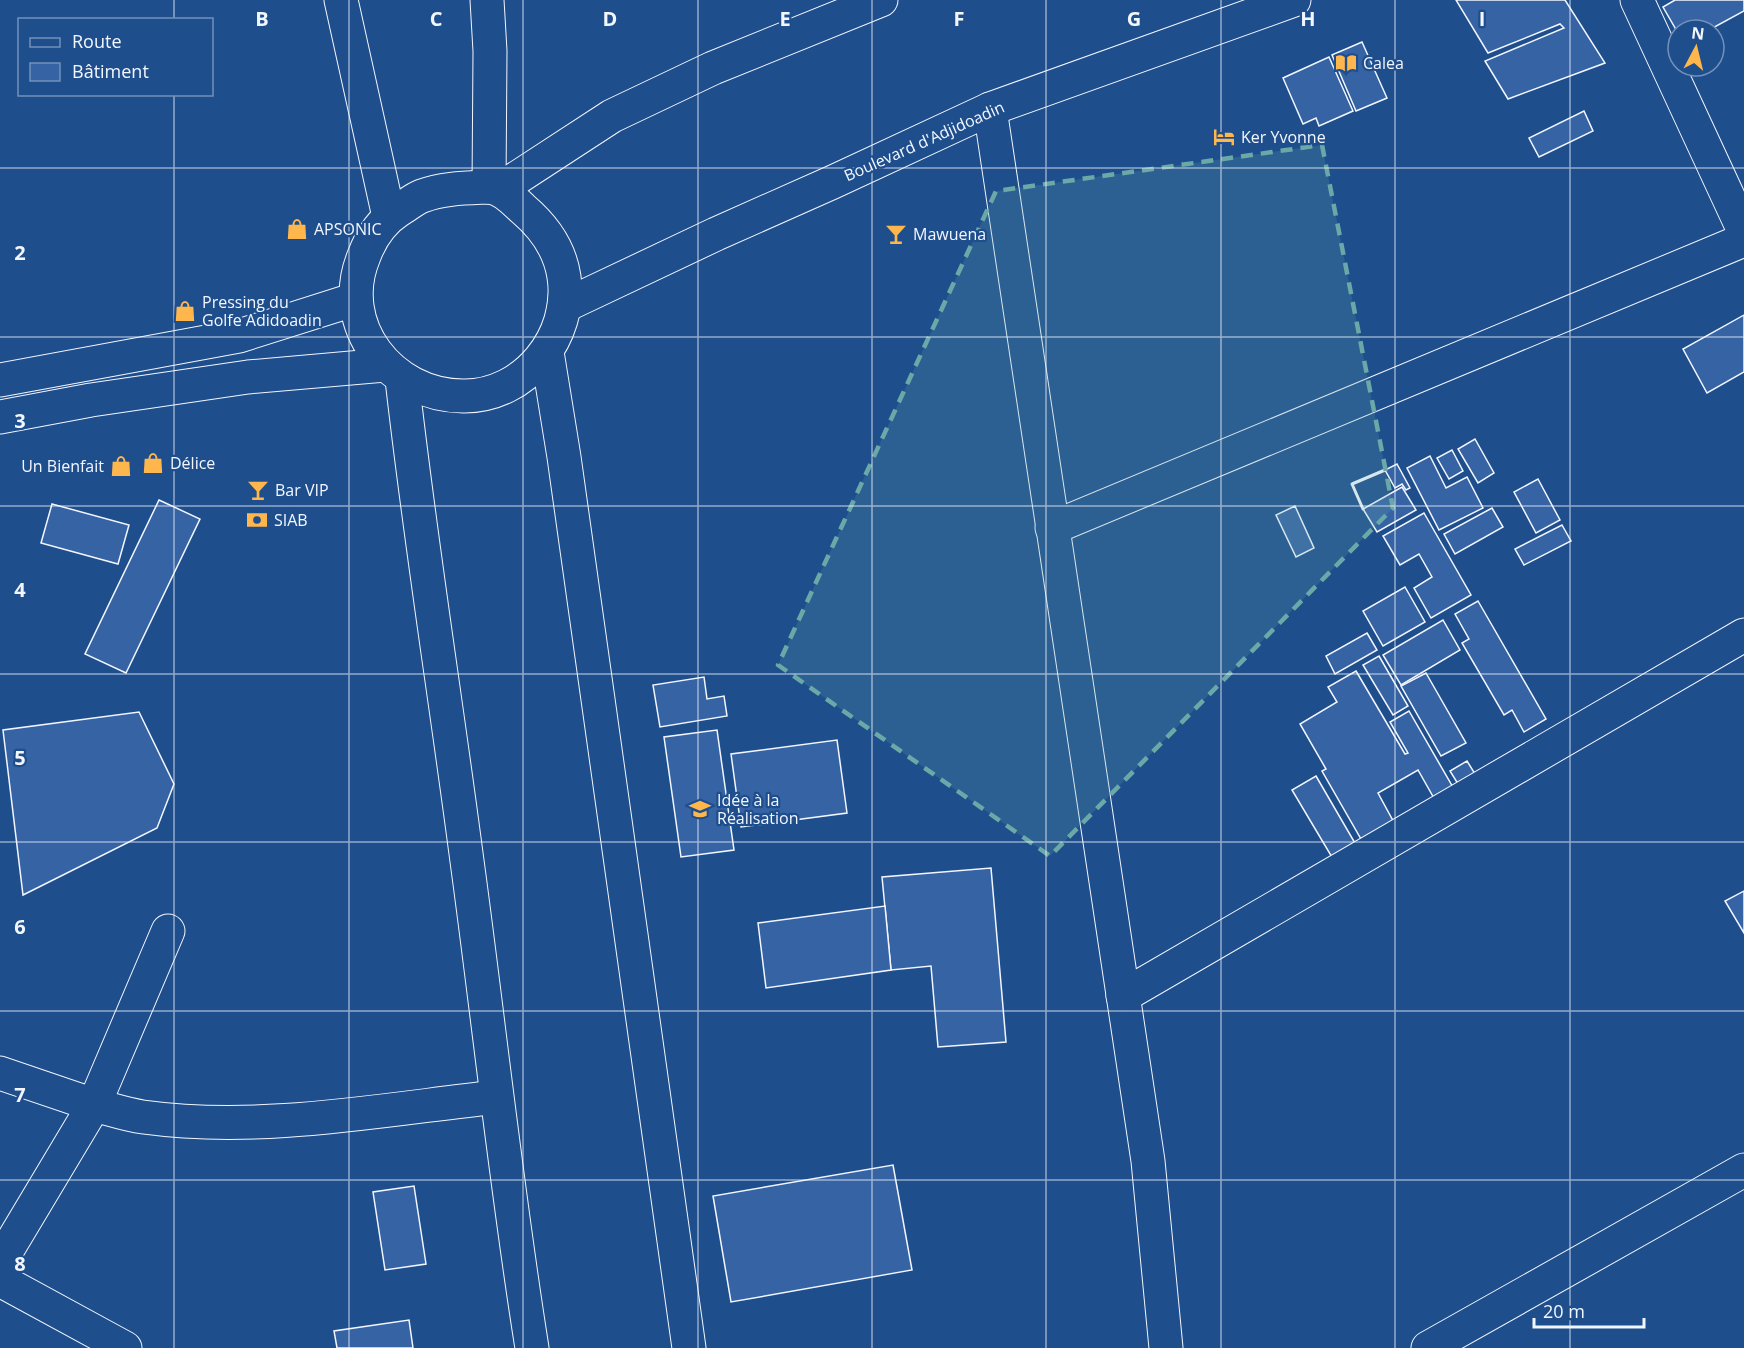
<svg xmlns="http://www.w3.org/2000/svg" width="1744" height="1348" font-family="'Open Sans',sans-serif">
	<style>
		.building { fill: #3563a3; stroke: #f2f6ff; stroke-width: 1.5 }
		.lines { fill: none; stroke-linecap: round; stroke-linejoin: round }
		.minor-casing { stroke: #f2f6ff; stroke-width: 35 }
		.secondary-casing { stroke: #f2f6ff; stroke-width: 35 }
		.primary-casing { stroke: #f2f6ff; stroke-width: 35 }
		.minor { stroke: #1f4e8c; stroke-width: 33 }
		.secondary { stroke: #1f4e8c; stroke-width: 33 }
		.primary { stroke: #1f4e8c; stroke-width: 33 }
		.wall { stroke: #f2f6ff; stroke-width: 3 }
		.marked { fill: #6aa9a8; fill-opacity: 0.2; stroke: #6aa9a8; stroke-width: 4.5; stroke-dasharray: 12 8; stroke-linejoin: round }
		.grid { fill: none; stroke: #f2f6ff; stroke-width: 1.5; stroke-opacity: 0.55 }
		.labels { text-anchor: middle; stroke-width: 4.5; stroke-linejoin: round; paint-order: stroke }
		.poi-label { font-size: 16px; fill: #f2f6ff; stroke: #1f4e8c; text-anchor: start }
		.street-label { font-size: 16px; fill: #f2f6ff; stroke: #1f4e8c }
		.grid-label { font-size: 20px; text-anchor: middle; font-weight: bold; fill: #f2f6ff; stroke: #1f4e8c; stroke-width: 4.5; stroke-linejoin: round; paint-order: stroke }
	</style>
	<rect width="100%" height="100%" fill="#1f4e8c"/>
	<g class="building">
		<path d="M1456,0H1565L1605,63L1508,99L1485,61L1564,28L1560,24L1488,53Z"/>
		<path d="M1675,0H1744V11L1709,30H1678V33L1663,7Z"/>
		<path d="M1362,42L1387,98L1356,111L1332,55Z"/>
		<path d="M1329,57L1353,111L1319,126L1316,118L1303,124L1283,78Z"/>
		<path d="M1584,111L1593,131L1539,157L1529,138Z"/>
		<path d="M1744,315V372L1707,393L1683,349Z"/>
		<path d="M1475,439L1494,473L1478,483L1458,449Z"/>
		<path d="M1452,450L1463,471L1449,479L1437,458Z"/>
		<path d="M1430,456L1446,488L1467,477L1483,508L1439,530L1407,468Z"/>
		<path d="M1397,464L1410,488L1406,490L1402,484L1395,488L1385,470Z"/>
		<path d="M1538,479L1560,520L1536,533L1514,492Z"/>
		<path d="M1402,487L1416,510L1377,532L1363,509Z"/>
		<path d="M159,500L200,519L126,673L85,654Z"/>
		<path d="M52,504L129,525L118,564L41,543Z"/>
		<path d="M1295,506L1314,548L1296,557L1276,515Z"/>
		<path d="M1492,508L1503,527L1455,554L1444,534Z"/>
		<path d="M1424,513L1471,595L1431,618L1414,588L1432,577L1419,554L1400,565L1383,536Z"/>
		<path d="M1562,525L1571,541L1524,565L1515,549Z"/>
		<path d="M1405,587L1425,622L1383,646L1363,611Z"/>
		<path d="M1478,601L1546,719L1524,732L1512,710L1504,715L1462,643L1469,639L1455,614Z"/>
		<path d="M1443,620L1460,650L1401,685L1383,655Z"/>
		<path d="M1367,633L1377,650L1335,674L1326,656Z"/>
		<path d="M1379,656L1408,706L1393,715L1363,665Z"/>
		<path d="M1356,671L1405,754L1408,753L1390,722L1409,711L1458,796L1439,807L1418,770L1378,793L1397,828L1365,846L1322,771L1326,769L1300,724L1337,702L1328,687Z"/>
		<path d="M1426,673L1466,743L1441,756L1401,686Z"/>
		<path d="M704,677L707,699L724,696L727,716L660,727L653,685Z"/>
		<path d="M139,712L174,784L157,828L23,895L3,730Z"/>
		<path d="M717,730L734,850L681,857L664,737Z"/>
		<path d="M837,740L847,813L741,827L731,754Z"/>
		<path d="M1467,761L1480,782L1463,792L1450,771Z"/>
		<path d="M1316,776L1359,850L1336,864L1292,790Z"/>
		<path d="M991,868L1006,1042L938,1047L931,966L891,970L882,877Z"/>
		<path d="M1744,891V933L1725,901Z"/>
		<path d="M885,906L891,970L766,988L758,923Z"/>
		<path d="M893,1165L912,1270L731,1302L713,1196Z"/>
		<path d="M414,1186L426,1264L385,1270L373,1192Z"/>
		<path d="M409,1320L413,1348H337L334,1331Z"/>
	</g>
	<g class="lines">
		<defs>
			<g id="minor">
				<path d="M1637,0L1744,231"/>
				<path d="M990,109L1148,1161L1166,1348"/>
				<path d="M1052,528L1744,240"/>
				<path d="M1123,996L1744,635"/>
				<path d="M0,1073L94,1105L168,931"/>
				<path d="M0,1262L94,1105C110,1109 127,1115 143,1117C260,1133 380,1110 496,1097"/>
				<path d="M0,1280L125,1348"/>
				<path d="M1428,1348L1744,1170"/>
			</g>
			<g id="secondary">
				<path d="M500,189L612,116L713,68L881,0"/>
				<path d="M564,306L716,234L833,182L990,109L1294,0"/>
				<path d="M0,380L239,336L356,299"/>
				<path d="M0,417L91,400L248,377L385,365"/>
			</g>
			<g id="primary">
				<path d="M341,0L389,217"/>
				<path d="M487,0L490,51L489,187"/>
				<path d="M489,187C503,188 513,200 523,209C543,226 560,249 564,277C573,336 525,397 463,396C391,396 335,325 364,256C371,237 382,221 399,210C406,206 414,199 422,196C443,188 467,188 489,187Z"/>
				<path d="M547,352L564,457L689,1348"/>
				<path d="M402,379C420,540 446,700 467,861C489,1023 506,1186 532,1348"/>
			</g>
		</defs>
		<use href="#minor" class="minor-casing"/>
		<use href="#secondary" class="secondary-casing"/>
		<use href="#primary" class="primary-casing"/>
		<use href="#minor" class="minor"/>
		<use href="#secondary" class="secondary"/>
		<use href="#primary" class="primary"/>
		<path class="wall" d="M1363,509L1352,484L1385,470"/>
	</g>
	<path class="marked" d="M1322,145L1393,508L1050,856L778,665L996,191Z"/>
	<path class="grid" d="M174,0V20M349,0V1348M523,0V1348M698,0V1348M872,0V1348M1046,0V1348M1221,0V1348M1395,0V1348M1570,0V1348M174,94V1348M0,168H1744M0,337H1744M0,506H1744M0,674H1744M0,842H1744M0,1011H1744M0,1180H1744"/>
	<defs>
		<symbol id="library-bare" viewBox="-9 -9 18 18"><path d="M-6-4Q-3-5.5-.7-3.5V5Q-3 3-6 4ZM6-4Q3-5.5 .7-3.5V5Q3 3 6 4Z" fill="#ffb74d" stroke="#1f4e8c" stroke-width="2.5" paint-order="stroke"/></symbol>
		<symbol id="hotel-bare" viewBox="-9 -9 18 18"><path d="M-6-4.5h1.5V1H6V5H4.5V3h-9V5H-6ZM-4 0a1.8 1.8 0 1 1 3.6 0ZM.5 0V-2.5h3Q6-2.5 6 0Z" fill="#ffb74d" stroke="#1f4e8c" stroke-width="2.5" paint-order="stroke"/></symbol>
		<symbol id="shop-bare" viewBox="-9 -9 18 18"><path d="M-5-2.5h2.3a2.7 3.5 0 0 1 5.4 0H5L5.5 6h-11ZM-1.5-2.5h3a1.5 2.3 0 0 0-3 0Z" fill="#ffb74d" stroke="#1f4e8c" stroke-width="2.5" paint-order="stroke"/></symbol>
		<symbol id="bar-bare" viewBox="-9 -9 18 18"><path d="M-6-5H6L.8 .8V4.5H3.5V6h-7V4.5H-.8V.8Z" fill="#ffb74d" stroke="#1f4e8c" stroke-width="2.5" paint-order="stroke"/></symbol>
		<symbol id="bank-bare" viewBox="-9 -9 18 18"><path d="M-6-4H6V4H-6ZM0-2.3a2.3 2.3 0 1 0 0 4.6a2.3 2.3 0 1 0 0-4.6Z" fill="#ffb74d" stroke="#1f4e8c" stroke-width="2.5" paint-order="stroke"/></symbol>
		<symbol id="school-bare" viewBox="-9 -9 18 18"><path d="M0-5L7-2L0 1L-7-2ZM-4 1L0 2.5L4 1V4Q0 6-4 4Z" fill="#ffb74d" stroke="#1f4e8c" stroke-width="2.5" paint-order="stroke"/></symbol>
	</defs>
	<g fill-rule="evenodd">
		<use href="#library-bare" x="1331" y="48" width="30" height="30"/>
		<use href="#hotel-bare" x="1209" y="122" width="30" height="30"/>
		<use href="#shop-bare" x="282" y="214" width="30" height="30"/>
		<use href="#bar-bare" x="881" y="219" width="30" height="30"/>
		<use href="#shop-bare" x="170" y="296" width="30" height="30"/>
		<use href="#shop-bare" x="138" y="448" width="30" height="30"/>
		<use href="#shop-bare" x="106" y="451" width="30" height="30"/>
		<use href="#bar-bare" x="243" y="475" width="30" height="30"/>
		<use href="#bank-bare" x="242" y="505" width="30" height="30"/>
		<use href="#school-bare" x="685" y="794" width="30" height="30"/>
	</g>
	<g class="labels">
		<g class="poi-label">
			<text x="1363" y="69">Calea</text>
			<text x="1241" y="143">Ker Yvonne</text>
			<text x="314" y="235">APSONIC</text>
			<text x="913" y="240">Mawuena</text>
			<text x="202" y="308">Pressing du<tspan x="202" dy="18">Golfe Adidoadin</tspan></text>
			<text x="170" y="469">Délice</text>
			<text x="104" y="472" text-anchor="end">Un Bienfait</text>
			<text x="275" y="496">Bar VIP</text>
			<text x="274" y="526">SIAB</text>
			<text x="717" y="806">Idée à la<tspan x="717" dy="18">Réalisation</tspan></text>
		</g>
		<g class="street-label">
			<text transform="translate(924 141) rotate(-24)" y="6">Boulevard d'Adjidoadin</text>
		</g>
	</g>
	<g class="grid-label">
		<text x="262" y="26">B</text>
		<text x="436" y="26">C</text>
		<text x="610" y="26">D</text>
		<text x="785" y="26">E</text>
		<text x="959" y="26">F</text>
		<text x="1134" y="26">G</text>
		<text x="1308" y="26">H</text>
		<text x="1482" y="26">I</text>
		<text x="20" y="260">2</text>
		<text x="20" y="428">3</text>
		<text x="20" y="597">4</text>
		<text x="20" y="765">5</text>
		<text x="20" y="934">6</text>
		<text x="20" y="1102">7</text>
		<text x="20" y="1271">8</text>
	</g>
	<rect x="18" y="18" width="195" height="78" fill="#1f4e8c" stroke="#7391ba" stroke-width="1.5"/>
	<rect x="30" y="38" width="30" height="9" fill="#1f4e8c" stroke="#7391ba" stroke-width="1.5"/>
	<text x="72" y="48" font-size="18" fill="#f2f6ff">Route</text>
	<rect x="30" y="63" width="30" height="18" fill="#3563a3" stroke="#7391ba" stroke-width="1.5"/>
	<text x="72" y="78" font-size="18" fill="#f2f6ff">Bâtiment</text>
	<g transform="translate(1696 48) rotate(7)"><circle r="28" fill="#1f4e8c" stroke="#7391ba" stroke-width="1.5"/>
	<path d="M0-4.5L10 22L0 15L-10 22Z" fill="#ffb74d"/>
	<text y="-9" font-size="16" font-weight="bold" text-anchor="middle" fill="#f2f6ff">N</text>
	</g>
	<path d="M1534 1318v9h110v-9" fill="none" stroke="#f2f6ff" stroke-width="3"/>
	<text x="1543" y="1318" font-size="18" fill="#f2f6ff" stroke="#1f4e8c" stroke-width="4.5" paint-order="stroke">20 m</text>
</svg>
